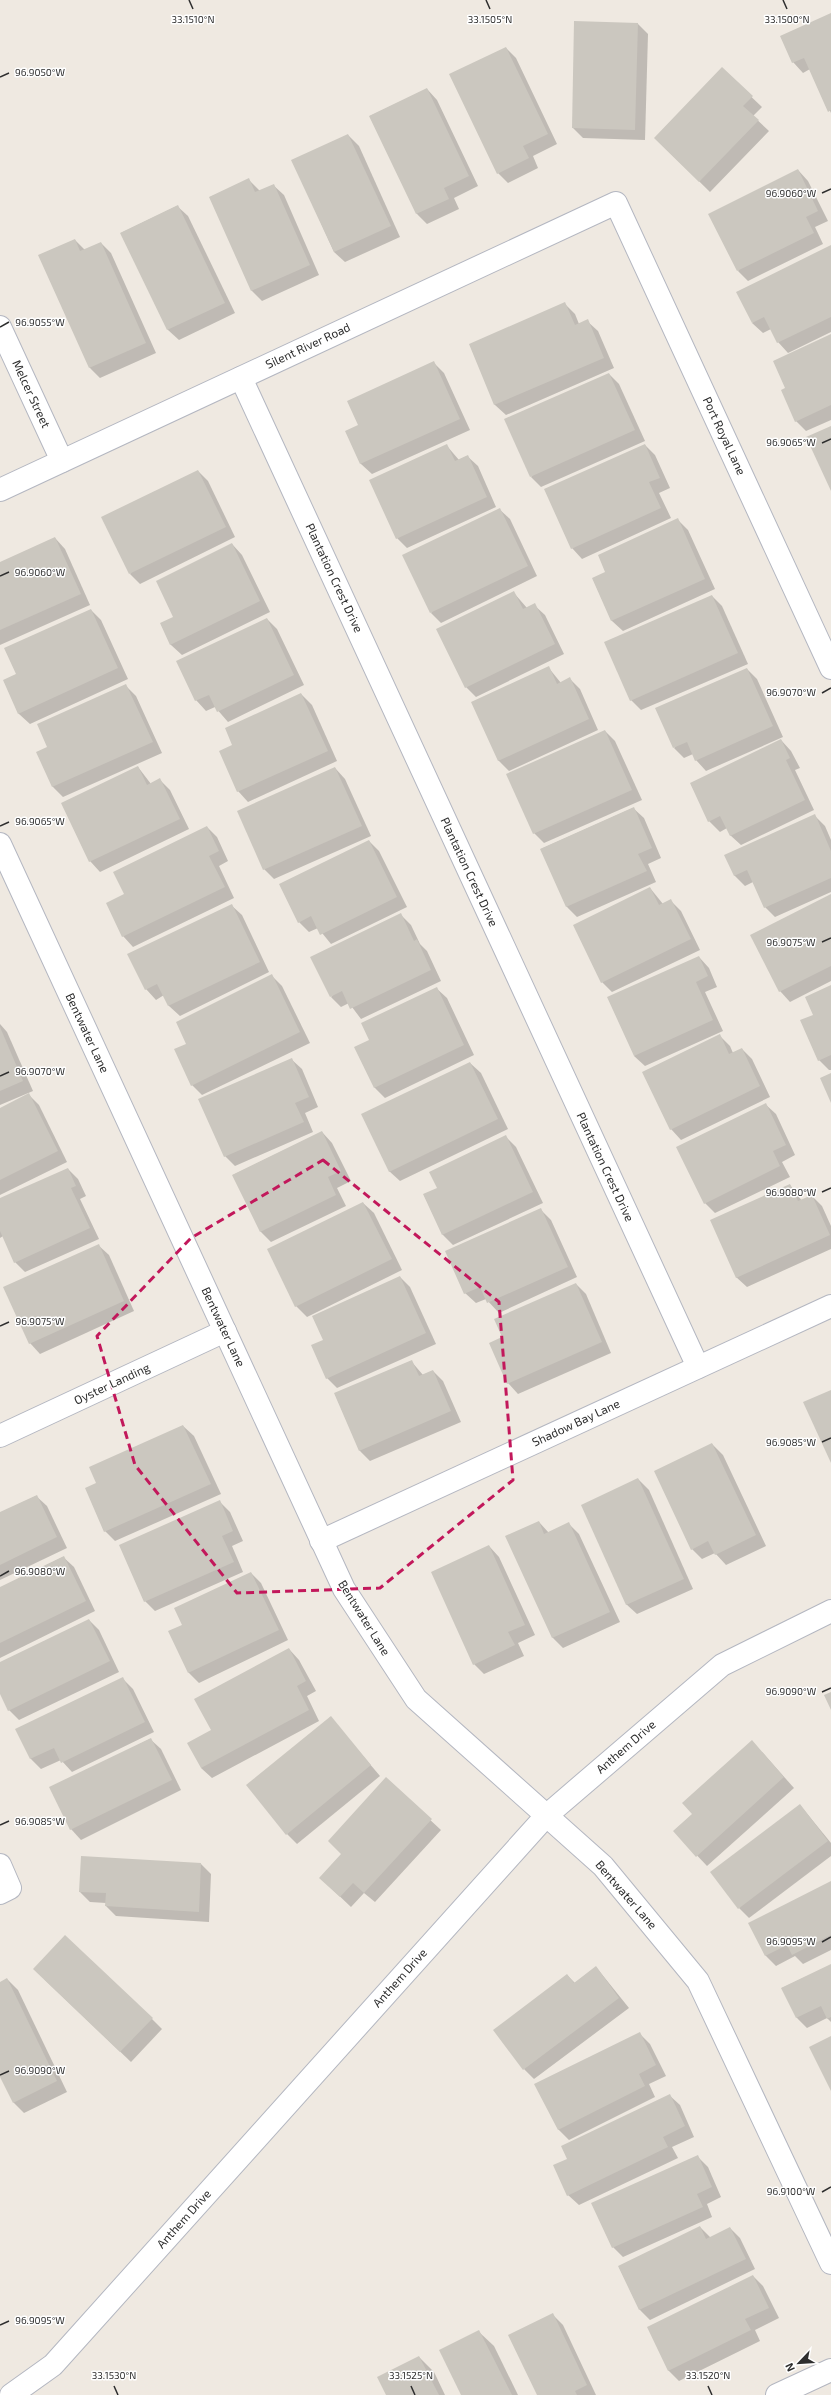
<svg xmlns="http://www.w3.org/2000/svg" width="831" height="2395" font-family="'Exo 2',sans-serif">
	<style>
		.shadow { fill: #0003 }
		.building { fill: #cbc7bf }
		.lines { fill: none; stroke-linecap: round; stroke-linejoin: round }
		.street-casing { stroke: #b4b7c1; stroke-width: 24 }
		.secondary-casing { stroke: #b4b7c1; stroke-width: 24 }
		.street { stroke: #fff; stroke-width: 22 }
		.secondary { stroke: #fff; stroke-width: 22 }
		.marked { fill: none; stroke: #c2185b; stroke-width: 3; stroke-dasharray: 8 5; stroke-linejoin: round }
		.ticks { fill: none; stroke: #2e2e2e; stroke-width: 1.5 }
		.labels { text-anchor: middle; stroke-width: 3; stroke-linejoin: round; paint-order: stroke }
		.street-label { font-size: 12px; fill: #2e2e2e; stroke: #fff }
		.ticks-label { font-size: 10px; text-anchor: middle; fill: #2e2e2e; stroke: #fff; stroke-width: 3; stroke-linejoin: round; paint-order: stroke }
	</style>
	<rect width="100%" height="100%" fill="#efe9e1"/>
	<g class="shadow">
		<path d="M831,14V113L810,69L803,73L793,62Z"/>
		<path d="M575,22L638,24L648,34L645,140L583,138L573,128Z"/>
		<path d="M506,48L516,58L557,144L533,156L538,168L508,183L498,173Z"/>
		<path d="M722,69L762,107L753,116L769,131L710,192L655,138Z"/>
		<path d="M427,89L437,100L478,186L454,198L459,209L427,224L417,214L370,116Z"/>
		<path d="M348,135L359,146L400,237L345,262L334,252L293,161Z"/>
		<path d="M798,170L808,181L828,221L815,227L823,244L748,281L738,271Z"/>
		<path d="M249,180L260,191L273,185L284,195L319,275L262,301L252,291L210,197Z"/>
		<path d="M177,206L188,216L235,313L179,340L168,330L121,233Z"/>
		<path d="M75,240L85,250L101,243L111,253L156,353L100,378L90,368L40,255Z"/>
		<path d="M831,246V332L788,353L778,342L771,329L763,333L752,323Z"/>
		<path d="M565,304L575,314L579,324L587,321L598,331L614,368L506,415L495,405L470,345Z"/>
		<path d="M831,335V420L806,431L796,421L787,389Z"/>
		<path d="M434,363L444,373L470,430L372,474L361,464L347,431L359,426Z"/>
		<path d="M609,374L619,384L645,441L541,487L531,477Z"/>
		<path d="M645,445L655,455L670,488L659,493L671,518L582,559L572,548Z"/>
		<path d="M447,446L459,460L467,456L478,466L496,507L407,548L397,538Z"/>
		<path d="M198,471L208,481L235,537L140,584L130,574Z"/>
		<path d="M499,509L510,519L537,576L441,623L431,613Z"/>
		<path d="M678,520L688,530L715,589L623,631L612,621L593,579L607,572Z"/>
		<path d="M55,538L65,549L90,605L0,645V563Z"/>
		<path d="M232,544L242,555L270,612L182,655L171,645L161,624L175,617Z"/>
		<path d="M514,593L527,608L534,605L545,615L564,654L476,697L466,687Z"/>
		<path d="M712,596L722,606L748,664L641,710L631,700Z"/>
		<path d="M91,610L101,620L128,679L30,724L19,714L4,681L17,674Z"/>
		<path d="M267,619L277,629L304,685L228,722L215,707L206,711L196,700Z"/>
		<path d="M548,667L561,683L570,679L580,689L598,730L509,771L498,760Z"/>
		<path d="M747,669L757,679L783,737L706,771L696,760L693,754L684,758L674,748Z"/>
		<path d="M126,686L136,696L162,753L63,797L53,787L38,753L49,748Z"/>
		<path d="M301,694L312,705L337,761L248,802L238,791L233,746Z"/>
		<path d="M605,731L615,741L642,800L544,843L534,833Z"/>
		<path d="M781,740L791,751L800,768L795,770L814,810L741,845L730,835L727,828L720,832L709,821L691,784Z"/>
		<path d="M138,767L151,784L160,780L170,790L189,829L100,872L90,861Z"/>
		<path d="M335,768L345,779L371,836L274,879L264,869Z"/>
		<path d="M633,808L644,818L661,858L648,864L656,882L577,917L567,907L541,849Z"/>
		<path d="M815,816L825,826L831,840V892L775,917L765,907L753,882L745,886L734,875Z"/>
		<path d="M207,827L217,837L228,861L219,866L234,898L133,947L123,936L125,895Z"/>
		<path d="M369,841L379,851L407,907L331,944L318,928L309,932L299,922Z"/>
		<path d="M650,888L663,904L671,901L681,911L700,950L612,992L602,982Z"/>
		<path d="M831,895V981L790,1002L780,991Z"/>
		<path d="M231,905L242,915L269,972L180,1016L169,1006L164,995L156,1000L146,989Z"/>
		<path d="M401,915L411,925L420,944L427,951L441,981L361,1019L349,1003L341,1007L331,997Z"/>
		<path d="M699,957L709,968L717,987L705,992L723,1031L645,1066L634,1056Z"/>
		<path d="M272,976L282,986L310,1043L202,1095L192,1085L188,1044Z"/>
		<path d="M831,986V1070H829L819,1060L814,1015Z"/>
		<path d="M436,988L447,998L474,1055L385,1098L375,1088L356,1048L370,1041Z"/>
		<path d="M0,1024L7,1032L33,1091L0,1105Z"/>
		<path d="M719,1035L730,1046L733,1053L742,1049L752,1059L770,1097L681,1140L671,1129Z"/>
		<path d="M291,1059L302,1069L318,1107L305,1113L313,1132L235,1166L225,1156Z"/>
		<path d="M470,1063L481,1073L508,1129L400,1181L389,1171Z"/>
		<path d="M29,1095L39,1105L67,1162L0,1195V1109Z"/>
		<path d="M765,1104L776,1114L795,1155L782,1162L790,1177L715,1213L705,1203Z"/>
		<path d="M322,1132L332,1143L351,1181L337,1188L346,1206L271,1242L261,1232L233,1175Z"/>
		<path d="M506,1137L516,1147L543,1203L453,1245L443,1235L424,1195L439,1188Z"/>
		<path d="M68,1169L78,1179L86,1196L80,1199L99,1239L25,1272L15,1262L3,1236L0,1238V1199Z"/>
		<path d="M790,1185L802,1201L812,1196L822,1206L831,1226V1249L747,1287L736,1277Z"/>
		<path d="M363,1203L374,1213L402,1270L307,1317L296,1306Z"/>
		<path d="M541,1210L551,1220L577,1277L499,1313L486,1299L476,1303L465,1293Z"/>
		<path d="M98,1245L109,1255L134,1311L40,1354L30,1343Z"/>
		<path d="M400,1277L410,1287L436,1344L337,1388L327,1378Z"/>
		<path d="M576,1284L586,1294L611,1353L518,1394L508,1383L504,1337Z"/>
		<path d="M411,1361L423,1375L433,1371L443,1381L461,1422L370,1461L360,1451L335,1394Z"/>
		<path d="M183,1426L194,1436L221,1494L115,1541L105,1531L97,1484Z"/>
		<path d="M712,1444L723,1455L766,1546L726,1565L715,1553L702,1559L692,1549Z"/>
		<path d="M638,1479L649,1490L693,1589L637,1614L626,1604Z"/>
		<path d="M36,1496L47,1506L67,1548L0,1580V1513Z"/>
		<path d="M220,1502L230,1512L243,1541L232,1546L243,1572L155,1611L145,1601Z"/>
		<path d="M539,1522L549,1533L569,1524L579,1534L620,1622L563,1648L553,1638L507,1537Z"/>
		<path d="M489,1546L499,1557L535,1635L518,1643L524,1656L484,1674L474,1664Z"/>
		<path d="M63,1557L74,1567L95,1611L0,1658V1588Z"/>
		<path d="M251,1573L261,1583L288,1640L199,1683L189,1673L170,1632L183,1625Z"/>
		<path d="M89,1620L99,1630L119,1672L19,1720L9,1710L0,1692V1663Z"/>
		<path d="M289,1649L299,1660L316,1691L307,1696L319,1721L212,1778L201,1768L212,1731Z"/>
		<path d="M123,1679L133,1689L154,1732L72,1772L61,1760L41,1769L31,1759L17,1729Z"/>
		<path d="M330,1717L380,1776L297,1844L287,1834Z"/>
		<path d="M150,1739L161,1749L181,1790L81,1840L71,1829L51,1788Z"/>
		<path d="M762,1752L794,1788L707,1866L674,1831Z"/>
		<path d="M386,1779L441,1830L375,1902L364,1893L351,1907L331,1888L342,1854Z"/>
		<path d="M800,1805L831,1843V1856L749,1918L739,1908Z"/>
		<path d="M201,1864L211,1874L209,1922L116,1916L106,1906V1903L90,1902L80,1892Z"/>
		<path d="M831,1882V1950L803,1964L795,1956L776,1966L766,1956L750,1923Z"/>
		<path d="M831,1965V2022L827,2018L807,2028L797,2018L782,1988Z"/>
		<path d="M596,1967L629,2008L534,2079L524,2069L567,1975L575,1983Z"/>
		<path d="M7,1979L18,1990L67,2092L24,2113L14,2103L0,2074V1983Z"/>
		<path d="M44,1979L152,2019L162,2029L131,2062Z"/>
		<path d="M639,2033L650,2044L666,2076L649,2084L655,2097L569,2140L558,2129Z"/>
		<path d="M669,2095L680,2105L694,2137L672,2147L678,2158L579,2205L568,2195Z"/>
		<path d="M697,2156L708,2167L721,2197L707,2204L712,2217L623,2257L613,2247Z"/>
		<path d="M700,2227L711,2238L730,2228L740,2238L755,2269L650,2320L640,2310L619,2267Z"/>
		<path d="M753,2276L763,2286L779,2318L755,2330L760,2341L679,2381L668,2370Z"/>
		<path d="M552,2314L563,2325L596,2395H538Z"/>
		<path d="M479,2332L494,2346L518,2395H463Z"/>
		<path d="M419,2357L434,2372L445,2395H387Z"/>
	</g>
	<g class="building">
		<path d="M831,13V110L828,112L804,58L792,63L780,36Z"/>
		<path d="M574,21L638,23L635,130L572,128Z"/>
		<path d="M506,47L548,134L523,146L529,158L497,174L449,74Z"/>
		<path d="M722,67L753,96L743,106L759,120L699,182L654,138Z"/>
		<path d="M427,88L469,176L444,188L449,199L416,214L369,116Z"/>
		<path d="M348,134L391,226L334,252L291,160Z"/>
		<path d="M798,169L818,211L806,217L814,233L737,271L708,214Z"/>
		<path d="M249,178L255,192L274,184L310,265L251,291L209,197Z"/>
		<path d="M178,205L225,303L167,330L120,233Z"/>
		<path d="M75,239L80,251L101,242L146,343L89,368L38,255Z"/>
		<path d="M831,245V317L777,343L764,317L752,323L736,292Z"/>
		<path d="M565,302L575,325L588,319L604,358L494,405L469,344Z"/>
		<path d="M831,334V405L795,422L781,390L785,388L773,361Z"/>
		<path d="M434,361L460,419L360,464L345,431L358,425L347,401Z"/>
		<path d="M609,373L635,430L530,477L504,419Z"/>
		<path d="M831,426V491L806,437Z"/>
		<path d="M447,444L455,461L468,455L487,497L396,539L369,480Z"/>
		<path d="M645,444L660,478L649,482L661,508L571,549L544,489Z"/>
		<path d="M198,470L226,527L129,574L101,517Z"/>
		<path d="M500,508L528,566L430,613L402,555Z"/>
		<path d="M678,518L705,579L611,621L592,578L605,572L598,555Z"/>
		<path d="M55,537L81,594L0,630V562Z"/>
		<path d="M232,543L260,601L170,645L160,623L173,617L156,581Z"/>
		<path d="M514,591L523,609L535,603L555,644L465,688L436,629Z"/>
		<path d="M712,595L738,653L630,701L604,642Z"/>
		<path d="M91,609L118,668L18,714L3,680L16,674L4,648Z"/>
		<path d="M267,618L294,675L217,712L209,695L195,701L176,661Z"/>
		<path d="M549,666L557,684L570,677L589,719L498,761L471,702Z"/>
		<path d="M747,668L773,726L695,761L687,742L673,748L655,708Z"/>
		<path d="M126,684L153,742L52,787L36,752L47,747L37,724Z"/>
		<path d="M301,693L328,751L237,792L219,751L232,745L225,728Z"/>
		<path d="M605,730L632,790L533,834L506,774Z"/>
		<path d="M781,739L790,758L786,760L805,800L730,836L720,816L708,822L690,783Z"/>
		<path d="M138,766L147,785L160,778L180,819L89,862L61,803Z"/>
		<path d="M335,767L362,826L263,870L237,811Z"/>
		<path d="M634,807L652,848L638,854L647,871L566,907L540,849Z"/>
		<path d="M815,814L831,851V878L764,908L747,870L734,876L724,855Z"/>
		<path d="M207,826L219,851L209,856L225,887L122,937L106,903L124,894L113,872Z"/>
		<path d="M369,840L397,897L320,935L311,916L298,923L279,884Z"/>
		<path d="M650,887L659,905L671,899L691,939L601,983L573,925Z"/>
		<path d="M831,894V966L779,992L750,935Z"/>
		<path d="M232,904L260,962L168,1006L157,984L145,990L127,954Z"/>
		<path d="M401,913L414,941L417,939L431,970L350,1009L342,991L330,997L310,957Z"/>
		<path d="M699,956L708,976L696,982L713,1020L634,1056L607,997Z"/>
		<path d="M272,974L300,1032L191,1086L174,1049L186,1044L176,1022Z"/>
		<path d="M831,985V1055L818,1061L800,1020L813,1015L805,997Z"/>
		<path d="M437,987L464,1045L374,1088L354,1047L369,1040L361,1023Z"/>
		<path d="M0,1027L23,1081L0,1091Z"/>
		<path d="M720,1034L729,1054L742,1048L760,1086L670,1130L642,1072Z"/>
		<path d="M292,1058L309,1097L295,1103L304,1122L224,1157L198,1099Z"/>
		<path d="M470,1062L498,1119L389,1172L361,1114Z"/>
		<path d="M831,1073V1103L820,1078Z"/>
		<path d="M29,1093L58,1151L0,1180V1108Z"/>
		<path d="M766,1103L786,1145L773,1151L780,1166L704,1204L676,1147Z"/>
		<path d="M322,1131L341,1171L328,1177L336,1195L260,1232L232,1175Z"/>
		<path d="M506,1135L533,1192L442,1235L423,1194L437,1188L429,1172Z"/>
		<path d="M68,1168L76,1186L71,1188L90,1228L14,1263L0,1231V1198Z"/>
		<path d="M790,1184L798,1201L812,1195L830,1235L736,1278L710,1220Z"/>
		<path d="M363,1202L392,1259L295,1307L267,1249Z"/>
		<path d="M541,1208L568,1267L487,1303L480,1287L464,1294L445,1251Z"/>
		<path d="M99,1244L124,1301L29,1344L3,1287Z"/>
		<path d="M400,1276L426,1333L326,1379L311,1345L323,1340L312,1316Z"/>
		<path d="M576,1283L602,1342L507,1384L489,1343L502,1337L494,1319Z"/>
		<path d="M412,1360L419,1376L433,1370L451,1411L359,1451L334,1393Z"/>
		<path d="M831,1390V1463L803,1402Z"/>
		<path d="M183,1425L211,1484L104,1532L85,1488L96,1483L89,1467Z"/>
		<path d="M712,1443L756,1535L715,1555L708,1541L691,1550L654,1471Z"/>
		<path d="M638,1478L684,1579L626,1605L581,1505Z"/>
		<path d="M37,1495L57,1537L0,1565V1512Z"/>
		<path d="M220,1500L233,1531L222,1536L234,1562L144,1602L119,1545Z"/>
		<path d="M539,1521L544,1534L569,1522L610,1612L552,1638L505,1536Z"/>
		<path d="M489,1545L525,1625L508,1632L515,1645L473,1665L431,1572Z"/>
		<path d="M64,1556L86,1601L0,1643V1587Z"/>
		<path d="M251,1572L279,1630L188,1673L168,1631L182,1625L174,1608Z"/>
		<path d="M89,1619L110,1661L8,1711L0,1694V1662Z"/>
		<path d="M289,1648L306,1681L297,1686L309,1710L201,1768L187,1743L211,1730L194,1699Z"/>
		<path d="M123,1677L145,1722L61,1763L54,1748L30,1759L15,1729Z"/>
		<path d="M831,1692V1710L824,1695Z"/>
		<path d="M331,1716L371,1765L286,1835L246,1785Z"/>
		<path d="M151,1738L172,1780L70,1830L49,1787Z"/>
		<path d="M752,1740L784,1777L696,1857L673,1831L692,1814L682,1803Z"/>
		<path d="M386,1777L432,1819L364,1893L353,1883L340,1897L319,1878L341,1854L328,1841Z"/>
		<path d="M800,1804L828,1841L738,1909L710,1872Z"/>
		<path d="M81,1856L201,1863L199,1912L105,1906L106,1893L79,1892Z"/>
		<path d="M831,1881V1935L792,1955L787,1945L765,1956L748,1923Z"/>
		<path d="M65,1935L153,2018L120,2052L33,1969Z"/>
		<path d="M831,1964V2017L827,2019L821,2006L796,2018L781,1988Z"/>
		<path d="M596,1966L619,1998L523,2070L493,2030L567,1974L574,1983Z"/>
		<path d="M7,1978L57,2081L13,2103L0,2077V1982Z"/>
		<path d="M640,2032L656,2065L639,2074L645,2086L558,2130L534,2084Z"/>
		<path d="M831,2036V2091L809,2047Z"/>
		<path d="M670,2094L685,2126L663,2137L668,2147L567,2196L553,2165L567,2159L561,2146Z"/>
		<path d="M698,2155L712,2187L697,2194L703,2207L612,2248L591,2203Z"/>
		<path d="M700,2226L706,2239L730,2227L746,2259L639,2310L618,2266Z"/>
		<path d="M753,2275L769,2308L745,2319L751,2330L668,2371L647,2327Z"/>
		<path d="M553,2313L587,2385L575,2391L577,2395H537L508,2335Z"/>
		<path d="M479,2330L512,2395H461L439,2350Z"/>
		<path d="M419,2356L439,2395H386L377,2377Z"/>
	</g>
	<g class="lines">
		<defs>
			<g id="street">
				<path d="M0,327L62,461"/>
				<path d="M241,378L698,1367"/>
				<path d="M0,490L616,203L831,668"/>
				<path d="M0,844L344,1589L416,1699L603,1866L698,1981L831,2263"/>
				<path d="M0,1436L225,1331"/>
				<path d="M321,1541L831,1306"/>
				<path d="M0,1865L10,1888L0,1893"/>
				<path d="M777,2395L831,2370"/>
			</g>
			<path id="secondary" d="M11,2395L53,2365L546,1816L722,1665L831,1611"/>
		</defs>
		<use href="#street" class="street-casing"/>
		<use href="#secondary" class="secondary-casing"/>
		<use href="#street" class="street"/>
		<use href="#secondary" class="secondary"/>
	</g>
	<path class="marked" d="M323,1160L499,1302L513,1480L380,1588L237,1593L135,1465L97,1336L191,1238Z"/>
	<path class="ticks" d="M189,0L193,9M486,0L490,9M783,0L787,9M0,77L9,73M822,193L831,189M0,327L9,322M822,443L831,439M0,576L9,572M822,693L831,688M0,826L9,822M822,942L831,938M0,1076L9,1072M822,1192L831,1188M0,1326L9,1322M822,1442L831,1438M0,1576L9,1571M822,1692L831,1688M0,1825L9,1821M822,1942L831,1937M0,2075L9,2071M822,2192L831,2187M0,2325L9,2321M114,2386L118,2395M411,2386L415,2395M708,2386L712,2395"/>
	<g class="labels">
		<g class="street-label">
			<text transform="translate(308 346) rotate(-25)" y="4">Silent River Road</text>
			<text transform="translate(31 394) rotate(65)" y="4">Melcer Street</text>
			<text transform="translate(724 436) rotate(65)" y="4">Port Royal Lane</text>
			<text transform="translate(334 578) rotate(65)" y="4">Plantation Crest Drive</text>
			<text transform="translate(469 872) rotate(65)" y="4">Plantation Crest Drive</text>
			<text transform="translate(87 1033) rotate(65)" y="4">Bentwater Lane</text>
			<text transform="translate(605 1167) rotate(65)" y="4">Plantation Crest Drive</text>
			<text transform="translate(223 1327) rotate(65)" y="4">Bentwater Lane</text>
			<text transform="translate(112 1384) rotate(-25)" y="4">Oyster Landing</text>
			<text transform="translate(576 1423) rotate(-25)" y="4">Shadow Bay Lane</text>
			<text transform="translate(364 1618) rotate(58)" y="4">Bentwater Lane</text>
			<text transform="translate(626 1747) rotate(-41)" y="4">Anthem Drive</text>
			<text transform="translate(626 1895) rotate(49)" y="4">Bentwater Lane</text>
			<text transform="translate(400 1978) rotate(-48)" y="4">Anthem Drive</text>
			<text transform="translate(184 2219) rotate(-48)" y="4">Anthem Drive</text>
		</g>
	</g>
	<g class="ticks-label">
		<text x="787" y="23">33.1500°N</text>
		<text x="193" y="23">33.1510°N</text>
		<text x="490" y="23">33.1505°N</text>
		<text x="40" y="76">96.9050°W</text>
		<text x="791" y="197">96.9060°W</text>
		<text x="40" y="326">96.9055°W</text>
		<text x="791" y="446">96.9065°W</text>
		<text x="40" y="576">96.9060°W</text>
		<text x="791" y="696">96.9070°W</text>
		<text x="40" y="825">96.9065°W</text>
		<text x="791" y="946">96.9075°W</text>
		<text x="40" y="1075">96.9070°W</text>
		<text x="791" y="1196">96.9080°W</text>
		<text x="40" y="1325">96.9075°W</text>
		<text x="791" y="1446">96.9085°W</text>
		<text x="40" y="1575">96.9080°W</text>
		<text x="791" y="1695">96.9090°W</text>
		<text x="40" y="1825">96.9085°W</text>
		<text x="791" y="1945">96.9095°W</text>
		<text x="40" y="2074">96.9090°W</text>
		<text x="791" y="2195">96.9100°W</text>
		<text x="40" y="2324">96.9095°W</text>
		<text x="114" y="2379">33.1530°N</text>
		<text x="411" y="2379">33.1525°N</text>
		<text x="708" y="2379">33.1520°N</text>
	</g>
	<g transform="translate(799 2363) rotate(245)" stroke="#ffffff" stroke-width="3" paint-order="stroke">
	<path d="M0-3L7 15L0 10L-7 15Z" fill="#2e2e2e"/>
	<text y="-6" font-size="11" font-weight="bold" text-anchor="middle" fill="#2e2e2e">N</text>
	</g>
</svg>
